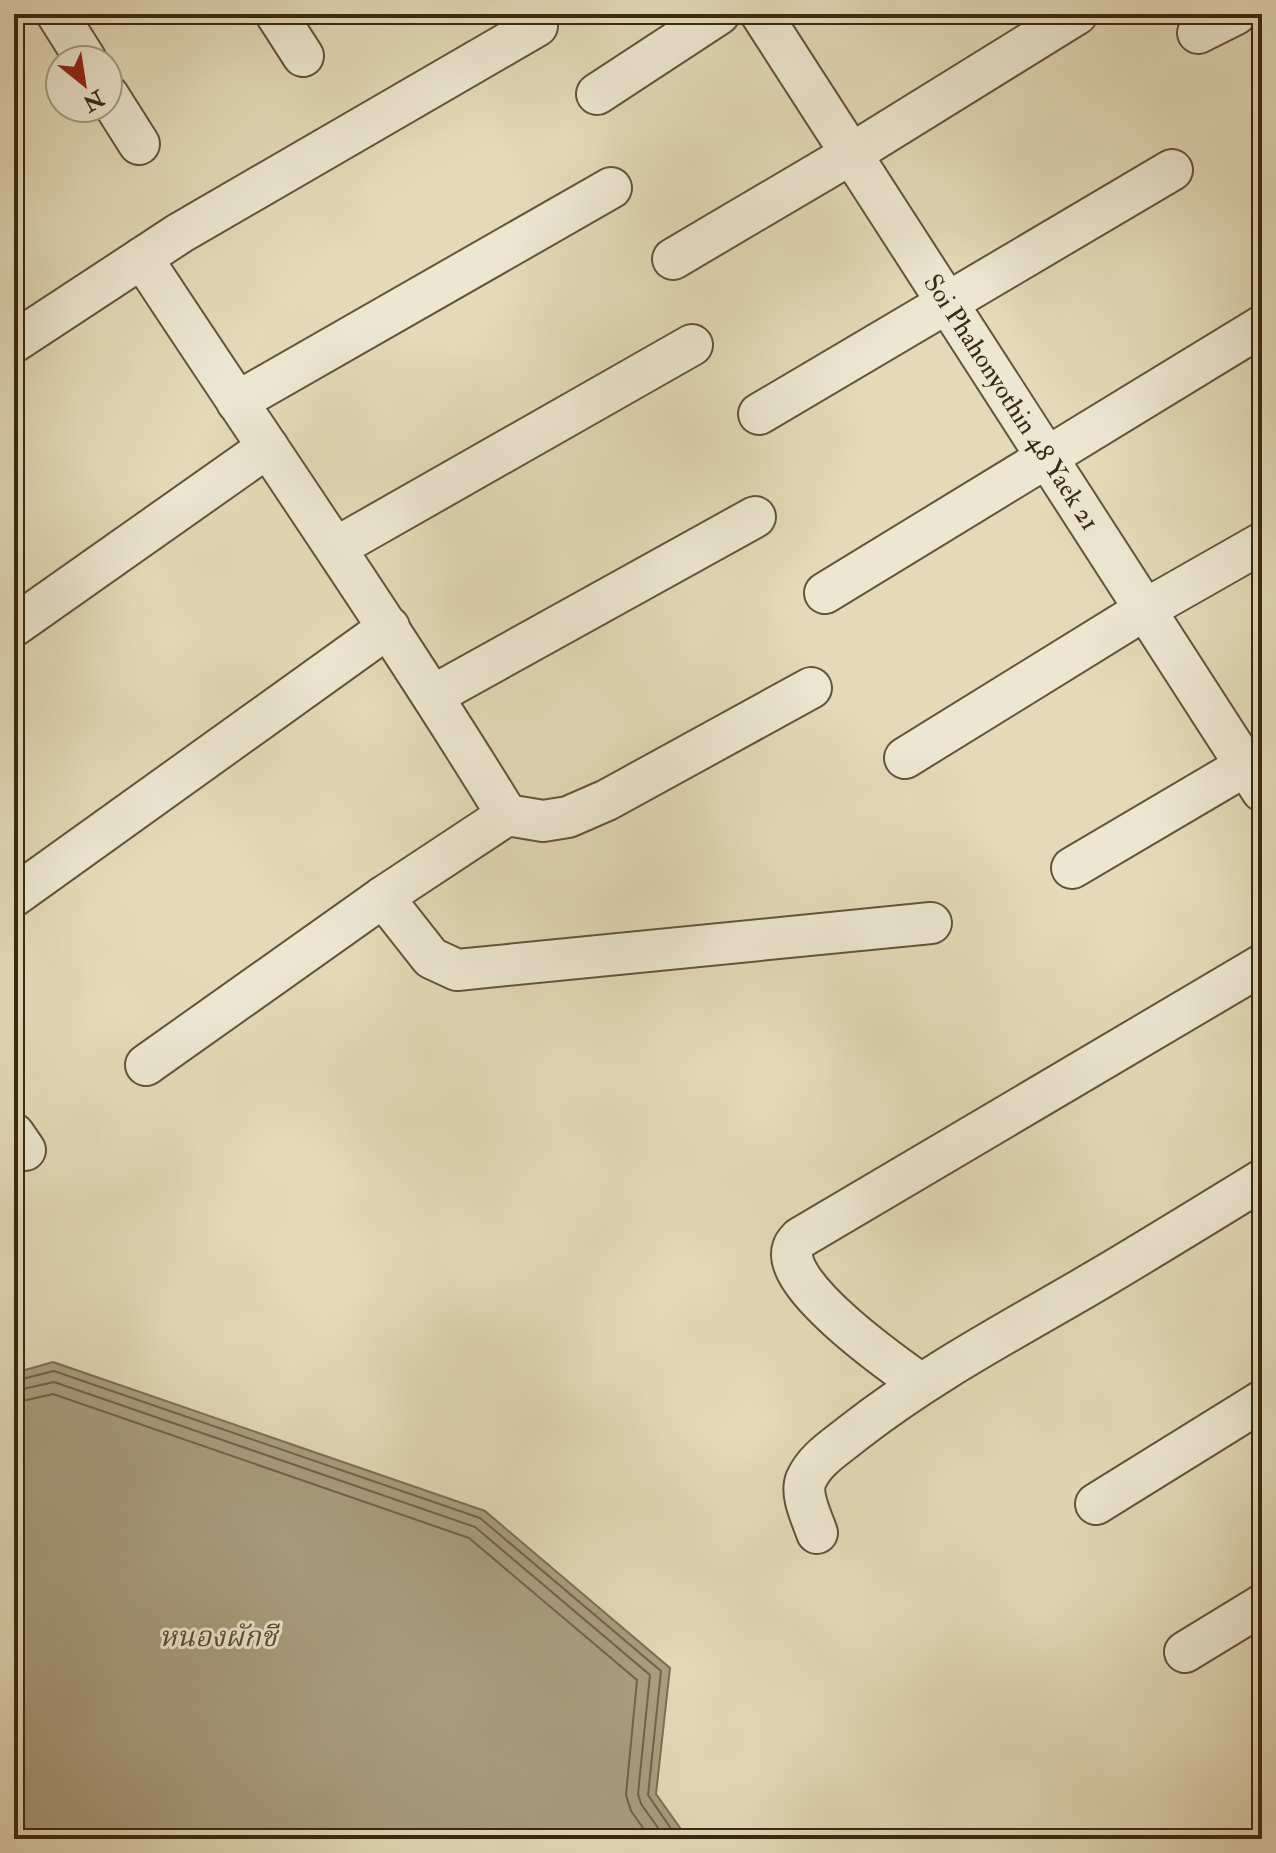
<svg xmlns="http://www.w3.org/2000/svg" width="1276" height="1853" font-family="'IM FELL Double Pica','Noto Serif Thai',serif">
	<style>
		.water { fill: #aa9d81; stroke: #7d6e55; stroke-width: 2 }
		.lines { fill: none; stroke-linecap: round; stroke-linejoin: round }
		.shore { stroke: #72624a; stroke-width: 2 }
		.minor-casing { stroke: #64543c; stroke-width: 44 }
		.minor { stroke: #ede7d2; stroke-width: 40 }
		.labels { text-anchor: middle; stroke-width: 6; stroke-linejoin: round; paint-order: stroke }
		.street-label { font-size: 26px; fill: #3a2813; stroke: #ede7d2 }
		.water-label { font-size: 28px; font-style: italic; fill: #5c4b34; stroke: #ede7d2 }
	</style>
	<rect width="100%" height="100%" fill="#e4dab9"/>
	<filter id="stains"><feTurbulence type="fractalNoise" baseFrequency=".0025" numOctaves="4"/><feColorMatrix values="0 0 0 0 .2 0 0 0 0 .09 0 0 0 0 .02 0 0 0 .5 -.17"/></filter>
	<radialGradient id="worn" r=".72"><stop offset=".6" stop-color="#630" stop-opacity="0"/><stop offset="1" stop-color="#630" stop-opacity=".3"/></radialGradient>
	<path class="water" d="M53,1362L485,1511L670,1668L656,1794L688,1839H14V1373Z"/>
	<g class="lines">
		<g class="shore">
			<path d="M14,1381L54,1371L480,1518L661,1671L648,1795L678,1839"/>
			<path d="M14,1391L54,1382L475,1527L650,1675L638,1794L641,1804L666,1839"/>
			<path d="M14,1403L53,1394L469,1538L637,1680L626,1795L631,1811L651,1839"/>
		</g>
		<defs>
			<g id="minor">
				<path d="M57,14L86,60"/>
				<path d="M276,14L303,56"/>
				<path d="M761,14L1262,791"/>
				<path d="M1198,33L1236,14"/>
				<path d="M597,94L719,14"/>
				<path d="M108,95L139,144"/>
				<path d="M142,258C264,444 391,626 507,815"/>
				<path d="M673,259L851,154L1077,14"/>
				<path d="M14,342L180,233L537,26"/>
				<path d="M237,402L611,188"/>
				<path d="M759,414L1172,170"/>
				<path d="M337,547L692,345"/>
				<path d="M825,593L1262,326"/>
				<path d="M14,626L268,447"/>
				<path d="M434,695L755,517"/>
				<path d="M905,758L1146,609L1262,543"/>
				<path d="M1072,868L1262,756"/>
				<path d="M14,896L389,627"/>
				<path d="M383,897L431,958L457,970L931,923"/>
				<path d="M146,1065L383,897L507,815L543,821L568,817L607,800L811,688"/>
				<path d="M14,1134L25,1150"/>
				<path d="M921,1384C894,1365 780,1285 793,1248C794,1244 797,1241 800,1238L1262,965"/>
				<path d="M1096,1504L1262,1401"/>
				<path d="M817,1533C812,1518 800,1495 806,1480C815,1459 836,1447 853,1433C932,1371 1020,1326 1106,1275C1158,1244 1210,1212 1262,1180"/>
				<path d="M1185,1652L1262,1605"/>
			</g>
		</defs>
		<use href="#minor" class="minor-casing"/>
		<use href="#minor" class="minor"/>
	</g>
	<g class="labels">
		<g class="street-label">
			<text transform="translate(1012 402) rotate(57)" y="9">Soi Phahonyothin 48 Yaek 21</text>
		</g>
		<g class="water-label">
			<text x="218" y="1646">หนองผักชี</text>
		</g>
	</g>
	<rect width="1276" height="1853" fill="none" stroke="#e4dab9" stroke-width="48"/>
	<rect x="16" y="16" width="1244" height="1821" fill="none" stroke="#3a2813" stroke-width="4"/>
	<rect x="24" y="24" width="1228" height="1805" fill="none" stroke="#3a2813" stroke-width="2"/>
	<g transform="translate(84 84) rotate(150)"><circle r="38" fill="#ede7d2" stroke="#a59b86" stroke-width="2"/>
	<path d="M0-6L14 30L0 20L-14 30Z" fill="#8f2418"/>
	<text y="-12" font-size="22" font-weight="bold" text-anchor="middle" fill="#3a2813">N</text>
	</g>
	<rect width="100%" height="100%" filter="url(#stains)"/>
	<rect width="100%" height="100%" fill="url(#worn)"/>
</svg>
